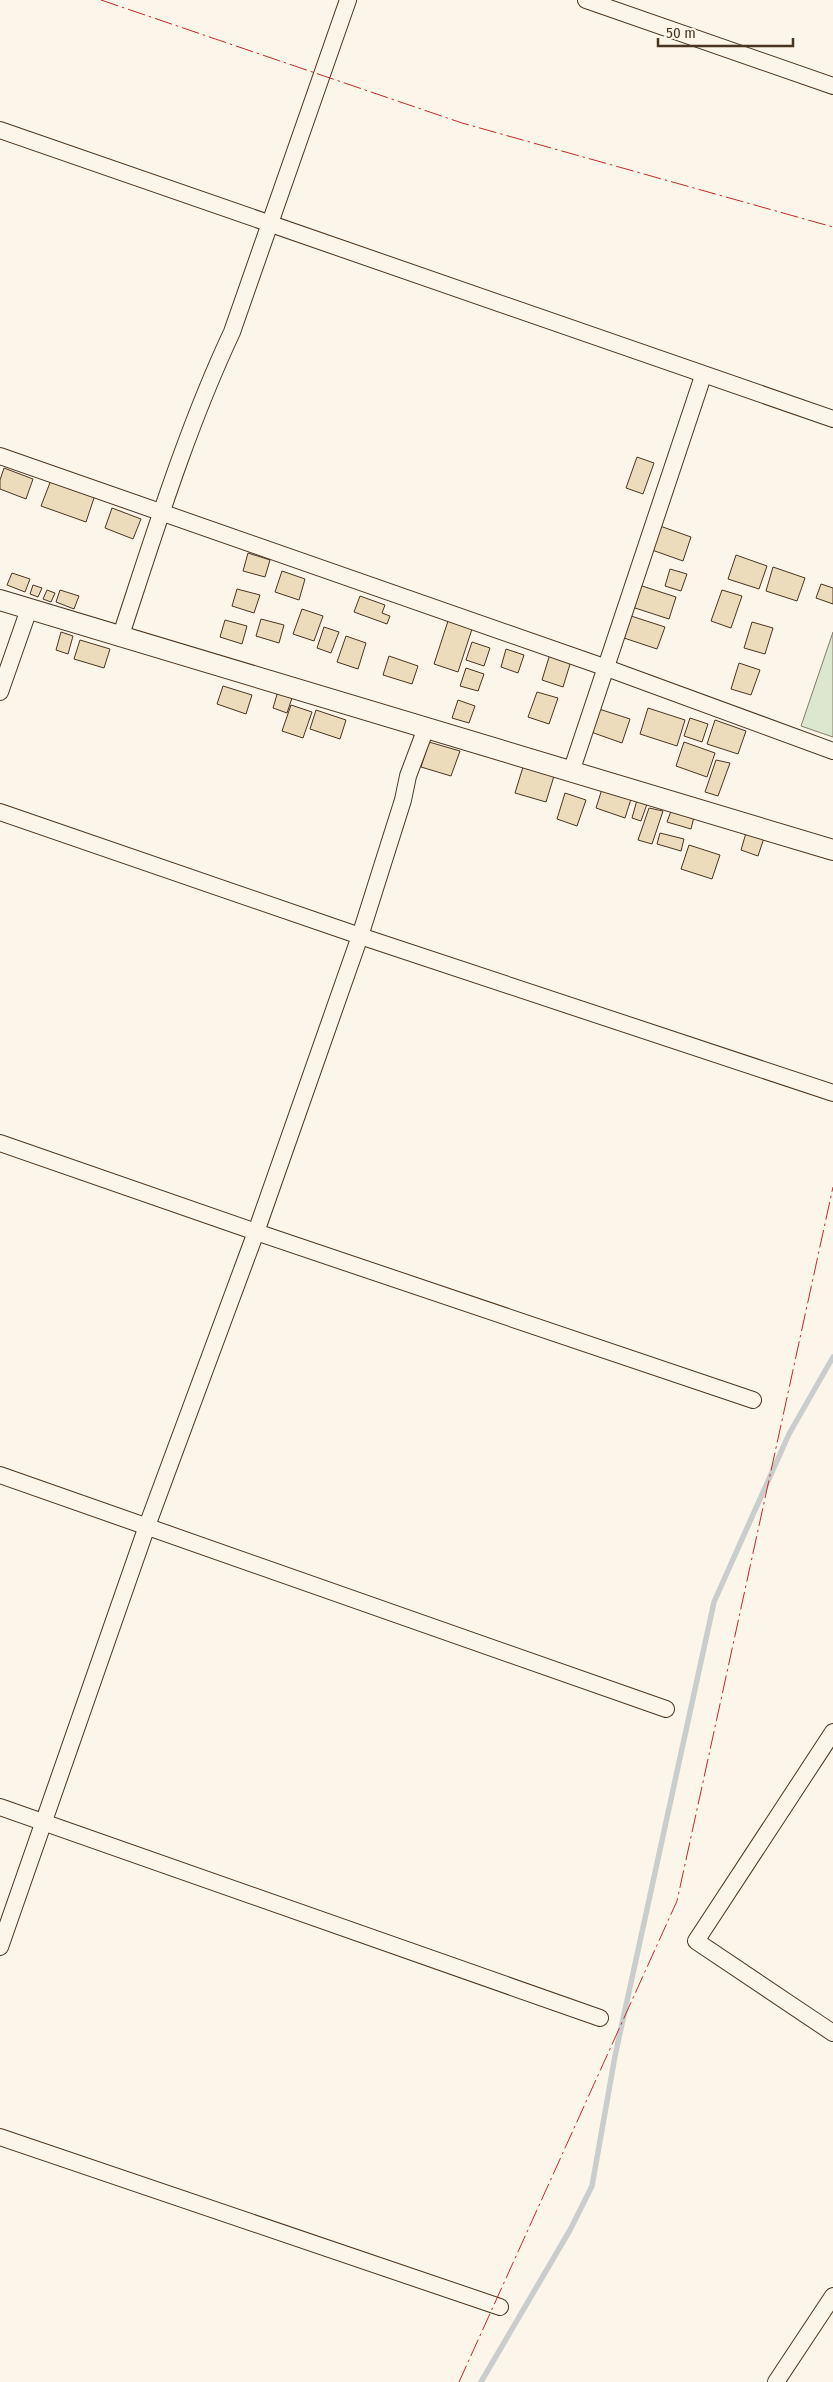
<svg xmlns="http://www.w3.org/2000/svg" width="833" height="2382" font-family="'Fira Sans Condensed',sans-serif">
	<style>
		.green { fill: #dce7d0; stroke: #887966 }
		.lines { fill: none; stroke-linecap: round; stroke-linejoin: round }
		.stream { stroke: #c9cecd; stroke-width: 5.5 }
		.building { fill: #ecdcbc; stroke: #4a3520 }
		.minor-casing { stroke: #4a3520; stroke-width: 18 }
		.tertiary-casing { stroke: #4a3520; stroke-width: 22 }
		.minor { stroke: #fbf6e9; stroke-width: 16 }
		.tertiary { stroke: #fbf6e9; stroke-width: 20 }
		.power { stroke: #c62828; stroke-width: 1; stroke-dasharray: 18 4 2.5 4; stroke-linecap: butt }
	</style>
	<rect width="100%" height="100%" fill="#fbf6e9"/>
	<path class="green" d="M833,632V737L801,726Z"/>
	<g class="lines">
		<path class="stream" d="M481,2382L570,2230L592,2186L615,2056L714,1602L789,1434L833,1357"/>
	</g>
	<g class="building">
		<path d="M637,457L654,463L643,494L626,488Z"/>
		<path d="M4,468L33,479L26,499L0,489V480Z"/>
		<path d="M51,480L95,495L86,522L41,506Z"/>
		<path d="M112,508L141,519L133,539L105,528Z"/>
		<path d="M660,526L691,537L683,561L652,550Z"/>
		<path d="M248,553L270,560L265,577L243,571Z"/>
		<path d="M736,555L767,566L759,589L728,579Z"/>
		<path d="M773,567L805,578L797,601L766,591Z"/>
		<path d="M670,569L687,574L681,591L665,586Z"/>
		<path d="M282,571L305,579L299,600L275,592Z"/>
		<path d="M12,573L30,579L25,592L7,585Z"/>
		<path d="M821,584L833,588V604L816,598Z"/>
		<path d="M33,585L42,588L38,597L30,594Z"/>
		<path d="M639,585L676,597L669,619L632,607Z"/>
		<path d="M237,589L260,595L254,613L232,606Z"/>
		<path d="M47,590L55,593L51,602L43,599Z"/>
		<path d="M60,590L79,596L74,609L56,602Z"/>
		<path d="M722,590L742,596L731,628L711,621Z"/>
		<path d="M360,596L385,605L382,613L390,616L387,624L354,612Z"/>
		<path d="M302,609L323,616L314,641L293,634Z"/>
		<path d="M628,615L665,627L657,649L621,637Z"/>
		<path d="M261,619L284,625L279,643L256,636Z"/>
		<path d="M225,620L247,626L242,644L220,637Z"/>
		<path d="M448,621L472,629L458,672L434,664Z"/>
		<path d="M752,622L773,628L765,654L744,648Z"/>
		<path d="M324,627L339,632L331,653L317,648Z"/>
		<path d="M61,632L73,636L68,654L56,650Z"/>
		<path d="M346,636L366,643L358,669L337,662Z"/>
		<path d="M80,640L110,649L104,668L74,659Z"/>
		<path d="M472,642L490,648L484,666L466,660Z"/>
		<path d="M506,649L524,655L518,673L501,667Z"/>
		<path d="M550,654L571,661L563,687L542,680Z"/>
		<path d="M389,656L418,666L412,684L383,675Z"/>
		<path d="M739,663L760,670L751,695L731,689Z"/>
		<path d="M466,668L484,674L478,691L460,686Z"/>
		<path d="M223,686L252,695L246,714L217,704Z"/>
		<path d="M278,691L293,695L287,713L273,708Z"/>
		<path d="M537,692L558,698L549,724L528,717Z"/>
		<path d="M458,700L475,706L469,723L452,718Z"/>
		<path d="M291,705L312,712L303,738L282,731Z"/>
		<path d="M648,708L685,720L677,746L640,734Z"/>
		<path d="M599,709L630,719L622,743L591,732Z"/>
		<path d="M316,710L346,720L340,739L310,729Z"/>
		<path d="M690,718L708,724L702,742L684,736Z"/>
		<path d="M715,720L746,731L738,754L707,744Z"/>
		<path d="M429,742L460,751L451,776L421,767Z"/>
		<path d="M684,742L715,753L707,777L676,766Z"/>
		<path d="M716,760L730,763L718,796L705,792Z"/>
		<path d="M523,767L554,776L546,802L515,793Z"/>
		<path d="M602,789L631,799L625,818L596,808Z"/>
		<path d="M565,793L586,800L577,826L557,819Z"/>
		<path d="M637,800L647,804L641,821L632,818Z"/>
		<path d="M649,808L663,811L652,844L638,840Z"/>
		<path d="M671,811L694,817L691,829L667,822Z"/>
		<path d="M660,833L684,839L681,851L657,844Z"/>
		<path d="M746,833L764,838L758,856L741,850Z"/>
		<path d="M689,845L720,855L712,879L681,869Z"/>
	</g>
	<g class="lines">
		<defs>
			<g id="minor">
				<path d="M586,0L833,86"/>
				<path d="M0,130L833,419"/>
				<path d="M0,456L604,667L833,751"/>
				<path d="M120,638C154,535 186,430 232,332L348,0"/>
				<path d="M0,692L29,609"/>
				<path d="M571,772L703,376"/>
				<path d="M0,812L360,936L833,1093"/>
				<path d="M0,1143L256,1232L753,1400"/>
				<path d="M0,1475L666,1709"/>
				<path d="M833,1732L696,1941L833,2033"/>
				<path d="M0,1807L600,2018"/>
				<path d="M0,1947L147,1526L256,1232L360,936L403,800L408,776L426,728"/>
				<path d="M0,2137L500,2307"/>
				<path d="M776,2382L833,2296"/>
			</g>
			<path id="tertiary" d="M0,600L833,850"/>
		</defs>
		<use href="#minor" class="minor-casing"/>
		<use href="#tertiary" class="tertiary-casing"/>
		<use href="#minor" class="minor"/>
		<use href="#tertiary" class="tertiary"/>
		<g class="power">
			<path d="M101,0L462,123L833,227"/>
			<path d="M459,2382L677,1901L833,1187"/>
		</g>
	</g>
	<path d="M658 38v8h135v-8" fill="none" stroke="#4a3520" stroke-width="2.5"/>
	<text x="666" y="38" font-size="15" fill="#4a3520" stroke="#fbf6e9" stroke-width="4" paint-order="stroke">50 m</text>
</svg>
